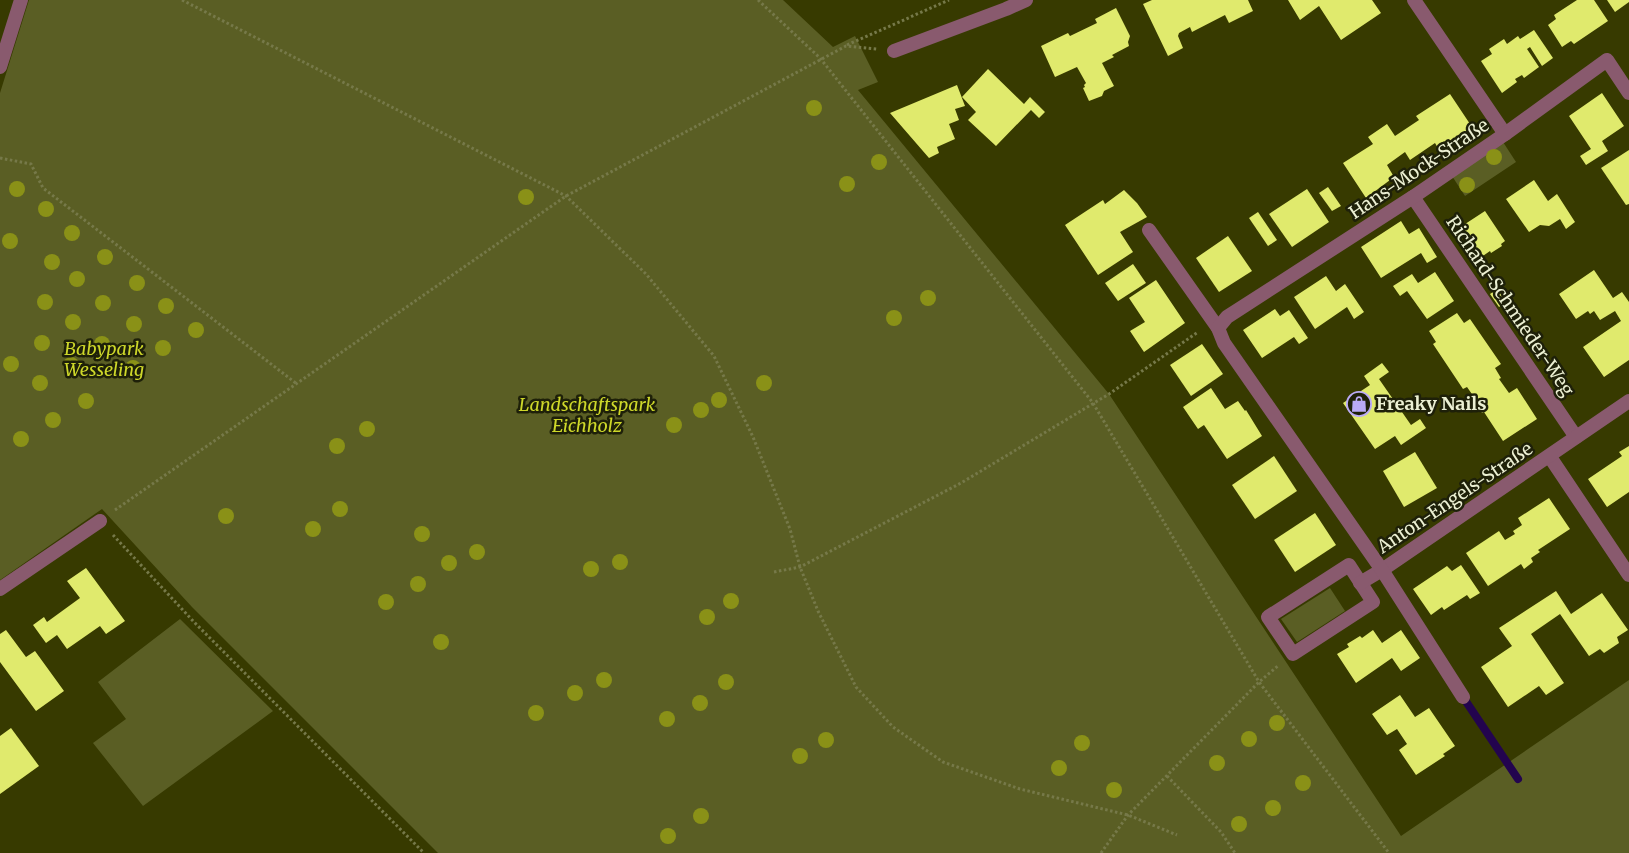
<svg xmlns="http://www.w3.org/2000/svg" width="1629" height="853" font-family="Merriweather,serif">
	<style>
		.green { fill: #5a5e24 }
		.lines { fill: none; stroke-linecap: round; stroke-linejoin: round }
		.stream { stroke: #23044e; stroke-width: 8 }
		.building { fill: #e0ea6d }
		.path { stroke: #767949; stroke-width: 3; stroke-dasharray: 2.5 2.5; stroke-linecap: butt }
		.minor { stroke: #895a6e; stroke-width: 14 }
		.tree { fill: #8a9117 }
		.labels { text-anchor: middle; stroke-width: 5; stroke-linejoin: round; paint-order: stroke }
		.street-label { font-size: 18px; fill: #ecf0d3; stroke: #1e2009 }
		.park-label { font-size: 18px; font-style: italic; fill: #ced82a; stroke: #1e2009 }
		.poi-label { font-size: 18px; font-weight: bold; fill: #ecf0d3; stroke: #1e2009; text-anchor: start }
	</style>
	<rect width="100%" height="100%" fill="#373a00"/>
	<g class="green">
		<path d="M29,0H783L833,47L855,36L878,82L858,90L1109,394L1401,836L1629,680V853H438L192,607L102,509L0,580V93Z"/>
		<path d="M1503,142L1516,162L1465,196L1452,176Z"/>
		<path d="M1330,588L1345,611L1297,642L1281,619Z"/>
		<path d="M180,619L273,711L143,806L93,743L126,719L98,682Z"/>
	</g>
	<g class="lines">
		<path class="stream" d="M1463,697L1518,779"/>
	</g>
	<g class="building">
		<path d="M1152,0H1248L1253,11L1229,23L1225,15L1192,32L1190,27L1179,33L1178,36L1183,48L1168,56L1143,4Z"/>
		<path d="M1288,0H1372L1381,13L1341,40L1319,6L1300,20Z"/>
		<path d="M1577,0H1594L1608,21L1574,44L1571,41L1562,47L1548,25L1556,19L1554,15Z"/>
		<path d="M1607,0H1629V2L1615,12Z"/>
		<path d="M1116,8L1130,36L1128,42L1129,46L1112,55L1114,57L1102,63L1114,86L1104,91L1102,96L1089,101L1083,88L1085,87L1084,85L1086,83L1077,67L1055,77L1041,46L1068,33L1070,36L1097,23L1095,19Z"/>
		<path d="M1534,30L1553,58L1542,66L1530,47L1527,49L1539,67L1524,78L1522,75L1515,79L1517,82L1502,93L1481,61L1492,54L1489,49L1504,39L1507,44L1518,36L1520,39Z"/>
		<path d="M988,69L1024,104L1030,97L1045,112L1039,118L1031,110L996,146L968,120L976,112L962,97Z"/>
		<path d="M957,85L965,106L955,109L959,120L949,124L955,139L937,147L939,153L929,158L890,113Z"/>
		<path d="M1602,93L1624,126L1602,141L1608,151L1586,165L1580,156L1591,149L1569,116Z"/>
		<path d="M1450,94L1472,127L1439,150L1435,143L1410,160L1405,152L1387,165L1394,177L1366,198L1343,163L1373,144L1368,137L1387,124L1395,136L1419,120L1416,116Z"/>
		<path d="M1629,150V204L1626,205L1601,168Z"/>
		<path d="M1534,180L1548,201L1557,194L1575,222L1566,229L1560,219L1549,226L1540,225L1529,232L1506,199Z"/>
		<path d="M1328,187L1341,206L1332,211L1319,193Z"/>
		<path d="M1307,189L1329,222L1292,247L1269,214Z"/>
		<path d="M1124,190L1137,203L1147,217L1120,232L1133,252L1098,275L1065,225L1103,200L1105,204Z"/>
		<path d="M1485,211L1505,241L1501,244L1502,246L1491,253L1490,251L1480,258L1459,228Z"/>
		<path d="M1258,212L1277,240L1268,246L1249,218Z"/>
		<path d="M1401,221L1409,234L1419,228L1437,257L1427,263L1421,253L1381,278L1361,247Z"/>
		<path d="M1228,236L1252,271L1219,292L1196,258Z"/>
		<path d="M1133,264L1146,283L1118,301L1105,283Z"/>
		<path d="M1594,270L1613,298L1622,292L1629,302V360L1604,377L1583,347L1621,321L1615,311L1600,320L1594,311L1590,314L1588,311L1576,319L1559,294Z"/>
		<path d="M1435,272L1454,301L1427,319L1407,291L1400,296L1393,286L1412,274L1418,283Z"/>
		<path d="M1326,276L1336,291L1345,284L1364,312L1354,319L1347,307L1315,329L1294,297Z"/>
		<path d="M1156,280L1185,323L1144,352L1130,331L1145,322L1129,298Z"/>
		<path d="M1501,287L1510,300L1499,307L1490,294Z"/>
		<path d="M1275,309L1280,316L1289,310L1308,338L1299,344L1294,337L1262,358L1243,330Z"/>
		<path d="M1457,313L1464,323L1470,319L1501,364L1495,368L1501,378L1499,379L1509,393L1517,388L1537,419L1503,441L1484,412L1482,413L1472,398L1474,397L1467,387L1463,389L1433,344L1436,342L1429,331Z"/>
		<path d="M1202,344L1223,374L1191,396L1170,365Z"/>
		<path d="M1382,363L1389,372L1379,379L1411,425L1420,419L1426,428L1401,445L1395,436L1375,449L1343,403L1370,385L1364,376Z"/>
		<path d="M1211,388L1225,409L1238,401L1245,411L1246,410L1262,436L1227,459L1204,425L1198,429L1183,407Z"/>
		<path d="M1629,446V492L1607,507L1588,479L1622,456L1619,452Z"/>
		<path d="M1415,452L1437,488L1404,507L1383,471Z"/>
		<path d="M1274,456L1297,491L1255,519L1232,485Z"/>
		<path d="M1549,498L1570,529L1538,550L1540,552L1531,558L1533,562L1524,569L1521,564L1488,586L1466,553L1499,531L1505,540L1515,534L1513,531L1522,525L1518,518Z"/>
		<path d="M1315,513L1336,545L1295,572L1274,540Z"/>
		<path d="M1461,565L1480,593L1470,599L1467,595L1444,610L1442,607L1431,615L1413,589L1447,566L1452,571Z"/>
		<path d="M86,568L125,621L106,634L100,626L67,649L57,635L46,643L33,625L44,617L47,622L80,598L67,581Z"/>
		<path d="M1556,591L1571,614L1602,593L1628,630L1617,637L1619,643L1604,653L1600,649L1589,656L1560,614L1531,634L1564,683L1546,695L1539,686L1508,707L1481,667L1512,646L1499,628Z"/>
		<path d="M6,630L26,657L35,651L64,691L36,711L0,662V634Z"/>
		<path d="M1373,630L1382,643L1401,630L1420,658L1401,671L1392,658L1356,683L1337,654L1349,647L1347,644L1360,636L1362,638Z"/>
		<path d="M1400,695L1415,717L1429,708L1455,746L1443,754L1445,756L1416,775L1399,750L1407,744L1397,729L1387,735L1372,714Z"/>
		<path d="M11,728L39,766L0,794V736Z"/>
	</g>
	<g class="lines">
		<g class="path">
			<path d="M182,0L566,196L646,274L714,356L753,437L790,529L800,567L818,611L856,687L893,727L943,762L1020,789L1128,815L1177,835"/>
			<path d="M758,0L820,58L1093,403L1259,682L1389,853"/>
			<path d="M847,45L949,0"/>
			<path d="M0,158L31,164L43,188L297,384"/>
			<path d="M115,510L566,196L846,46L877,49"/>
			<path d="M113,535L194,622L424,853"/>
			<path d="M774,572L800,567L961,483L1109,394L1198,332"/>
			<path d="M1167,776L1221,832L1235,853"/>
			<path d="M1101,853L1128,815L1259,682L1279,665"/>
		</g>
		<g class="minor">
			<path d="M1414,0L1505,134"/>
			<path d="M894,51L1006,9L1026,0"/>
			<path d="M0,67L21,0"/>
			<path d="M1413,197L1576,437"/>
			<path d="M1149,230L1218,328"/>
			<path d="M1550,457L1629,575"/>
			<path d="M1349,565L1373,602L1293,654L1268,617Z"/>
			<path d="M1360,583L1382,570L1629,401"/>
			<path d="M0,589L100,521"/>
			<path d="M1463,697L1382,570L1224,343L1218,328L1227,317L1413,197L1505,134L1607,60L1629,93"/>
		</g>
	</g>
	<g class="tree">
		<circle cx="814" cy="108" r="8"/>
		<circle cx="1494" cy="157" r="8"/>
		<circle cx="879" cy="162" r="8"/>
		<circle cx="847" cy="184" r="8"/>
		<circle cx="1467" cy="185" r="8"/>
		<circle cx="17" cy="189" r="8"/>
		<circle cx="526" cy="197" r="8"/>
		<circle cx="46" cy="209" r="8"/>
		<circle cx="72" cy="233" r="8"/>
		<circle cx="10" cy="241" r="8"/>
		<circle cx="105" cy="257" r="8"/>
		<circle cx="52" cy="262" r="8"/>
		<circle cx="77" cy="279" r="8"/>
		<circle cx="137" cy="283" r="8"/>
		<circle cx="928" cy="298" r="8"/>
		<circle cx="45" cy="302" r="8"/>
		<circle cx="103" cy="303" r="8"/>
		<circle cx="166" cy="306" r="8"/>
		<circle cx="894" cy="318" r="8"/>
		<circle cx="73" cy="322" r="8"/>
		<circle cx="134" cy="324" r="8"/>
		<circle cx="196" cy="330" r="8"/>
		<circle cx="42" cy="343" r="8"/>
		<circle cx="102" cy="344" r="8"/>
		<circle cx="163" cy="348" r="8"/>
		<circle cx="11" cy="364" r="8"/>
		<circle cx="71" cy="365" r="8"/>
		<circle cx="133" cy="368" r="8"/>
		<circle cx="40" cy="383" r="8"/>
		<circle cx="764" cy="383" r="8"/>
		<circle cx="719" cy="400" r="8"/>
		<circle cx="86" cy="401" r="8"/>
		<circle cx="701" cy="410" r="8"/>
		<circle cx="53" cy="420" r="8"/>
		<circle cx="674" cy="425" r="8"/>
		<circle cx="367" cy="429" r="8"/>
		<circle cx="21" cy="439" r="8"/>
		<circle cx="337" cy="446" r="8"/>
		<circle cx="340" cy="509" r="8"/>
		<circle cx="226" cy="516" r="8"/>
		<circle cx="313" cy="529" r="8"/>
		<circle cx="422" cy="534" r="8"/>
		<circle cx="477" cy="552" r="8"/>
		<circle cx="620" cy="562" r="8"/>
		<circle cx="449" cy="563" r="8"/>
		<circle cx="591" cy="569" r="8"/>
		<circle cx="418" cy="584" r="8"/>
		<circle cx="731" cy="601" r="8"/>
		<circle cx="386" cy="602" r="8"/>
		<circle cx="707" cy="617" r="8"/>
		<circle cx="441" cy="642" r="8"/>
		<circle cx="604" cy="680" r="8"/>
		<circle cx="726" cy="682" r="8"/>
		<circle cx="575" cy="693" r="8"/>
		<circle cx="700" cy="703" r="8"/>
		<circle cx="536" cy="713" r="8"/>
		<circle cx="667" cy="719" r="8"/>
		<circle cx="1277" cy="723" r="8"/>
		<circle cx="1249" cy="739" r="8"/>
		<circle cx="826" cy="740" r="8"/>
		<circle cx="1082" cy="743" r="8"/>
		<circle cx="800" cy="756" r="8"/>
		<circle cx="1217" cy="763" r="8"/>
		<circle cx="1059" cy="768" r="8"/>
		<circle cx="1303" cy="783" r="8"/>
		<circle cx="1114" cy="790" r="8"/>
		<circle cx="1273" cy="808" r="8"/>
		<circle cx="701" cy="816" r="8"/>
		<circle cx="1239" cy="824" r="8"/>
		<circle cx="668" cy="836" r="8"/>
	</g>
	<defs>
		<symbol id="shop-ring" viewBox="-11 -11 22 22"><circle r="9.5" fill="#1e2009" stroke="#baaaf6" stroke-width="1.5"/><path d="M-5-2.5h2.3a2.7 3.5 0 0 1 5.4 0H5L5.5 6h-11ZM-1.5-2.5h3a1.5 2.3 0 0 0-3 0Z" fill="#baaaf6"/></symbol>
	</defs>
	<g fill-rule="evenodd">
		<use href="#shop-ring" x="1345" y="390" width="28" height="28"/>
	</g>
	<g class="labels">
		<g class="street-label">
			<text transform="translate(1419 169) rotate(-34)" y="6">Hans-Mock-Straße</text>
			<text transform="translate(1510 306) rotate(56)" y="6">Richard-Schmieder-Weg</text>
			<text transform="translate(1455 498) rotate(-34)" y="6">Anton-Engels-Straße</text>
		</g>
		<g class="park-label">
			<text x="104" y="355">Babypark<tspan x="104" dy="21">Wesseling</tspan></text>
			<text x="587" y="411">Landschaftspark<tspan x="587" dy="21">Eichholz</tspan></text>
		</g>
		<g class="poi-label">
			<text x="1376" y="410">Freaky Nails</text>
		</g>
	</g>
</svg>
